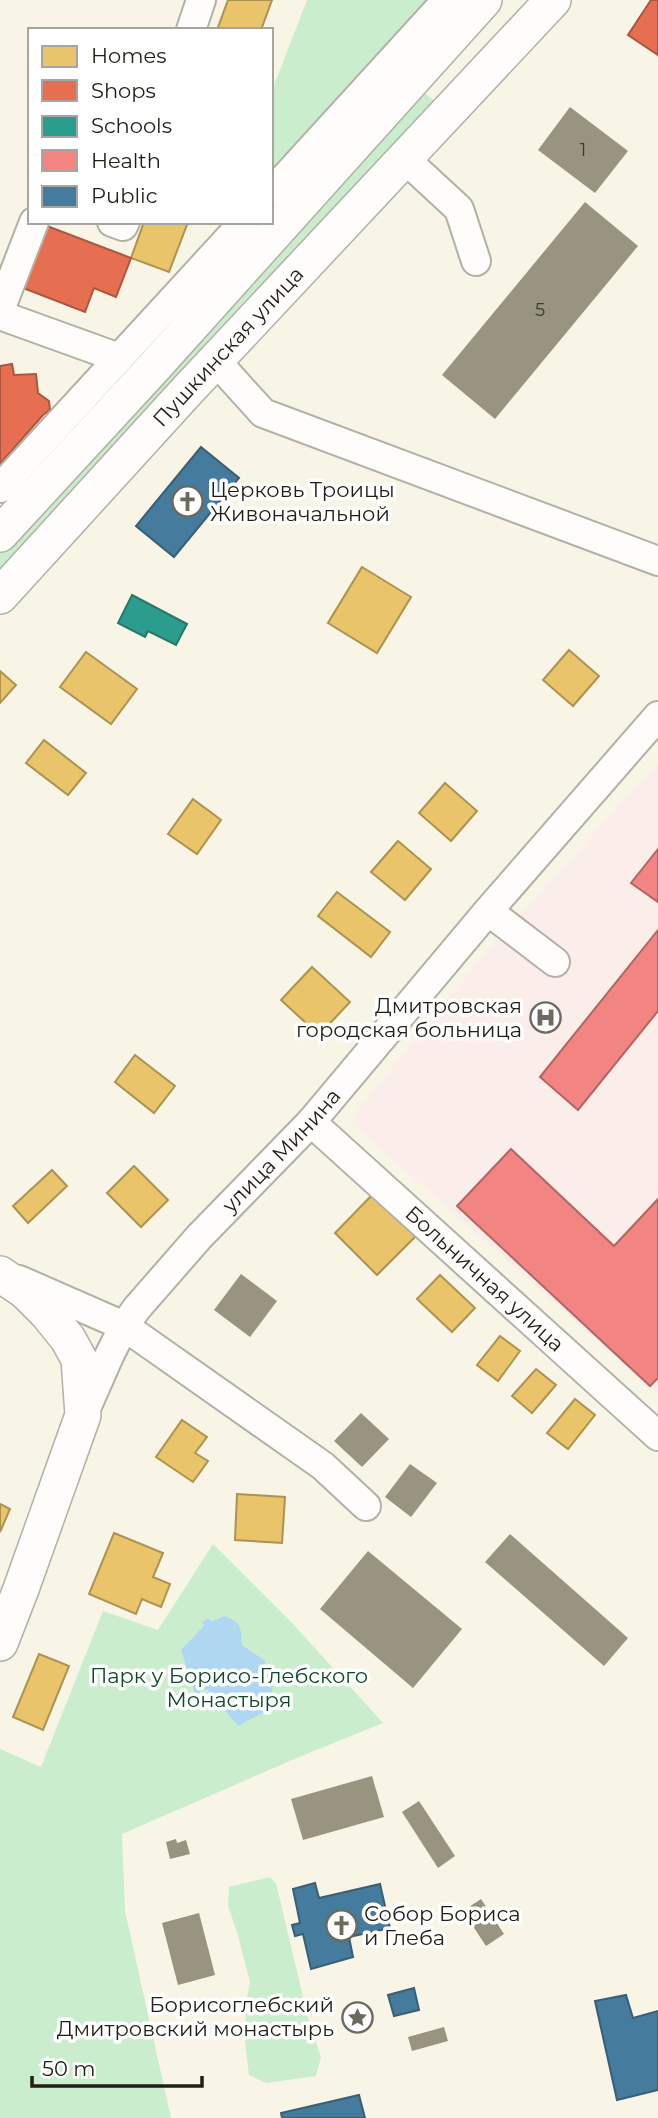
<svg xmlns="http://www.w3.org/2000/svg" width="658" height="2118" font-family="Montserrat,sans-serif">
	<style>
		.medical { fill: #fbede9 }
		.green { fill: #c9edcd }
		.water { fill: #b0d7f2 }
		.homes { fill: #e9c46a; stroke: #ad9250; stroke-width: 2 }
		.shops { fill: #e76f51; stroke: #ab573f; stroke-width: 2 }
		.schools { fill: #2a9d8f; stroke: #27776a; stroke-width: 2 }
		.health { fill: #f28482; stroke: #b36561; stroke-width: 2 }
		.public { fill: #457b9d; stroke: #3a5f74; stroke-width: 2 }
		.building { fill: #989480 }
		.lines { fill: none; stroke-linecap: round; stroke-linejoin: round }
		.minor-casing { stroke: #b3b0a5; stroke-width: 32 }
		.major-casing { stroke: #b3b0a5; stroke-width: 38 }
		.minor { stroke: #fefdfb; stroke-width: 28 }
		.major { stroke: #fefdfb; stroke-width: 35 }
		.labels { text-anchor: middle; stroke-width: 7; stroke-linejoin: round; paint-order: stroke }
		.number-label { font-size: 18px; fill: #3e3c30 }
		.street-label { font-size: 21px; fill: #201e15; stroke: #fff }
		.poi-label { font-size: 21px; fill: #201e15; stroke: #fff; text-anchor: start }
		.park-label { font-size: 21px; fill: #0e4a28; stroke: #fff }
	</style>
	<rect width="100%" height="100%" fill="#f8f4e6"/>
	<path class="medical" d="M658,763V1394L349,1121L493,944L512,928L524,911Z"/>
	<g class="green">
		<path d="M307,0H461L271,200V93Z"/>
		<path d="M422,90L440,106L0,579V551Z"/>
		<path d="M213,1544L292,1623L383,1723L299,1757L122,1834L125,1911L171,2118H0V1749L41,1767L103,1611L158,1630Z"/>
		<path d="M270,1877L276,1883L308,2018L321,2057L316,2076L266,2083L249,2075L245,2041L246,2003L250,1982L237,1932L228,1906L229,1887Z"/>
	</g>
	<path class="water" d="M224,1616C242,1622 241,1628 242,1645L265,1661L267,1672L273,1683L270,1709L238,1726L207,1689L195,1694L181,1650L204,1626L202,1622L208,1618L211,1622Z"/>
	<g class="homes">
		<path d="M228,0H272L261,30H217Z"/>
		<path d="M144,222H188L169,272L131,258Z"/>
		<path d="M362,567L411,597L377,653L328,623Z"/>
		<path d="M569,650L599,676L573,706L543,680Z"/>
		<path d="M86,652L137,689L111,724L60,687Z"/>
		<path d="M0,671L16,685L0,703Z"/>
		<path d="M44,740L86,773L68,795L26,763Z"/>
		<path d="M445,783L477,811L451,841L419,813Z"/>
		<path d="M193,799L221,820L197,854L168,834Z"/>
		<path d="M398,841L431,869L405,900L371,872Z"/>
		<path d="M337,892L390,932L371,957L318,916Z"/>
		<path d="M312,967L350,1002L319,1035L281,1000Z"/>
		<path d="M135,1055L175,1086L154,1113L115,1082Z"/>
		<path d="M134,1166L168,1200L141,1227L107,1193Z"/>
		<path d="M52,1170L67,1186L28,1223L13,1206Z"/>
		<path d="M373,1194L416,1236L377,1275L335,1233Z"/>
		<path d="M440,1275L475,1308L452,1332L417,1299Z"/>
		<path d="M500,1336L520,1351L498,1381L477,1365Z"/>
		<path d="M536,1369L556,1385L532,1413L512,1396Z"/>
		<path d="M575,1399L595,1415L568,1449L547,1433Z"/>
		<path d="M182,1420L207,1437L195,1453L208,1461L193,1482L156,1457Z"/>
		<path d="M237,1494L285,1497L282,1543L235,1540Z"/>
		<path d="M0,1504L10,1509L0,1532Z"/>
		<path d="M114,1533L163,1553L153,1577L170,1584L161,1607L142,1599L136,1614L89,1594Z"/>
		<path d="M39,1654L69,1666L43,1730L13,1717Z"/>
	</g>
	<g class="shops">
		<path d="M651,0H658V55L628,35Z"/>
		<path d="M47,226L131,258L116,297L94,288L85,312L23,288Z"/>
		<path d="M12,364L14,375L36,374L38,393L49,401L50,410L43,415L0,464V366Z"/>
	</g>
	<path class="schools" d="M132,595L187,624L176,645L148,631L145,637L118,623Z"/>
	<g class="health">
		<path d="M658,849V902L631,883Z"/>
		<path d="M658,930V1011L578,1110L540,1077Z"/>
		<path d="M511,1149L614,1246L658,1199V1378L650,1386L457,1206Z"/>
	</g>
	<g class="public">
		<path d="M201,447L239,478L174,557L136,526Z"/>
		<path d="M315,1883L319,1898L380,1884L390,1928L349,1937L353,1957L311,1969L303,1934L295,1936L292,1925L300,1923L293,1889Z"/>
		<path d="M414,1988L419,2010L394,2016L388,1995Z"/>
		<path d="M626,1995L633,2018L658,2011V2090L617,2100L595,2001Z"/>
		<path d="M359,2095L365,2118H282L281,2113Z"/>
	</g>
	<g class="building">
		<path d="M570,107L628,151L595,193L538,150Z"/>
		<path d="M585,202L638,246L495,419L442,375Z"/>
		<path d="M241,1274L277,1301L250,1337L214,1310Z"/>
		<path d="M361,1413L389,1439L362,1467L334,1441Z"/>
		<path d="M410,1464L437,1483L411,1517L385,1497Z"/>
		<path d="M510,1534L628,1638L604,1666L485,1562Z"/>
		<path d="M368,1551L462,1629L413,1688L320,1609Z"/>
		<path d="M372,1776L384,1817L303,1840L291,1799Z"/>
		<path d="M419,1801L455,1856L438,1868L402,1812Z"/>
		<path d="M176,1839L177,1843L186,1840L190,1854L170,1859L166,1842Z"/>
		<path d="M481,1899L504,1934L486,1946L463,1911Z"/>
		<path d="M199,1913L215,1975L178,1985L162,1923Z"/>
		<path d="M444,2027L448,2041L412,2051L408,2037Z"/>
	</g>
	<g class="lines">
		<defs>
			<g id="minor">
				<path d="M191,30L201,0"/>
				<path d="M406,160L459,209L476,261"/>
				<path d="M271,193L447,0"/>
				<path d="M112,222L123,226L125,222"/>
				<path d="M0,310L34,222"/>
				<path d="M0,315L119,358"/>
				<path d="M216,361L263,413L658,561"/>
				<path d="M0,488L244,222"/>
				<path d="M488,911L555,962"/>
				<path id="s1" d="M311,1122L658,1436"/>
				<path d="M19,1280L124,1326L323,1466L366,1506"/>
				<path id="s2" d="M83,1415L109,1356L124,1326L137,1308L199,1237L311,1122L488,911L658,716"/>
			</g>
			<g id="major">
				<path d="M0,534L155,366L484,0"/>
				<path id="s3" d="M0,596L185,393L553,0"/>
				<path d="M0,1274L25,1291L48,1314L68,1339L79,1359L83,1415L21,1589L0,1643"/>
			</g>
		</defs>
		<use href="#minor" class="minor-casing"/>
		<use href="#major" class="major-casing"/>
		<use href="#minor" class="minor"/>
		<use href="#major" class="major"/>
	</g>
	<defs>
		<symbol id="church-ring" viewBox="-11 -11 22 22"><circle r="9.5" fill="#fff" stroke="#6c695e" stroke-width="1.5"/><path d="M-1.2-6h2.4v3.5h3.3v2.4h-3.3V6h-2.4V-.1h-3.3v-2.4h3.3Z" fill="#6c695e"/></symbol>
		<symbol id="hospital-ring" viewBox="-11 -11 22 22"><circle r="9.5" fill="#fff" stroke="#6c695e" stroke-width="1.5"/><path d="M-5-5h3v3.5h4V-5h3V5h-3V1.5h-4V5h-3Z" fill="#6c695e"/></symbol>
		<symbol id="sight-ring" viewBox="-11 -11 22 22"><circle r="9.5" fill="#fff" stroke="#6c695e" stroke-width="1.5"/><path d="M0-6L1.8-2.2L6-1.7L2.9 1.2L3.7 5.4L0 3.3L-3.7 5.4L-2.9 1.2L-6-1.7L-1.8-2.2Z" fill="#6c695e"/></symbol>
	</defs>
	<g fill-rule="evenodd">
		<use href="#church-ring" x="170" y="484" width="35" height="35"/>
		<use href="#hospital-ring" x="528" y="1000" width="35" height="35"/>
		<use href="#church-ring" x="324" y="1908" width="35" height="35"/>
		<use href="#sight-ring" x="340" y="2000" width="35" height="35"/>
	</g>
	<g class="labels">
		<g class="number-label">
			<text x="583" y="156">1</text>
			<text x="540" y="316">5</text>
		</g>
		<g class="street-label">
			<text dy="7" stroke="none"><textPath href="#s3" startOffset="338">Пушкинская улица</textPath></text>
			<text dy="7" stroke="none"><textPath href="#s2" startOffset="334">улица Минина</textPath></text>
			<text dy="7" stroke="none"><textPath href="#s1" startOffset="234">Больничная улица</textPath></text>
		</g>
		<g class="poi-label">
			<text x="210" y="497">Церковь Троицы<tspan x="210" dy="24">Живоначальной</tspan></text>
			<text x="522" y="1013" text-anchor="end">Дмитровская<tspan x="522" dy="24">городская больница</tspan></text>
			<text x="364" y="1921">Собор Бориса<tspan x="364" dy="24">и Глеба</tspan></text>
			<text x="334" y="2012" text-anchor="end">Борисоглебский<tspan x="334" dy="24">Дмитровский монастырь</tspan></text>
		</g>
		<g class="park-label">
			<text x="229" y="1683">Парк у Борисо-Глебского<tspan x="229" dy="24">Монастыря</tspan></text>
		</g>
	</g>
	<rect x="28" y="28" width="245" height="196" fill="#ffffff" stroke="#a6a5a1" stroke-width="2"/>
	<rect x="42" y="46" width="35" height="21" fill="#e9c46a" stroke="#a6a5a1" stroke-width="2"/>
	<text x="91" y="63" font-size="21" fill="#201e15">Homes</text>
	<rect x="42" y="80" width="35" height="21" fill="#e76f51" stroke="#a6a5a1" stroke-width="2"/>
	<text x="91" y="98" font-size="21" fill="#201e15">Shops</text>
	<rect x="42" y="116" width="35" height="21" fill="#2a9d8f" stroke="#a6a5a1" stroke-width="2"/>
	<text x="91" y="133" font-size="21" fill="#201e15">Schools</text>
	<rect x="42" y="150" width="35" height="21" fill="#f28482" stroke="#a6a5a1" stroke-width="2"/>
	<text x="91" y="168" font-size="21" fill="#201e15">Health</text>
	<rect x="42" y="186" width="35" height="21" fill="#457b9d" stroke="#a6a5a1" stroke-width="2"/>
	<text x="91" y="203" font-size="21" fill="#201e15">Public</text>
	<path d="M32 2076v10h170v-10" fill="none" stroke="#201e15" stroke-width="3.5"/>
	<text x="42" y="2076" font-size="21" fill="#201e15" stroke="#ffffff" stroke-width="5" paint-order="stroke">50 m</text>
</svg>
